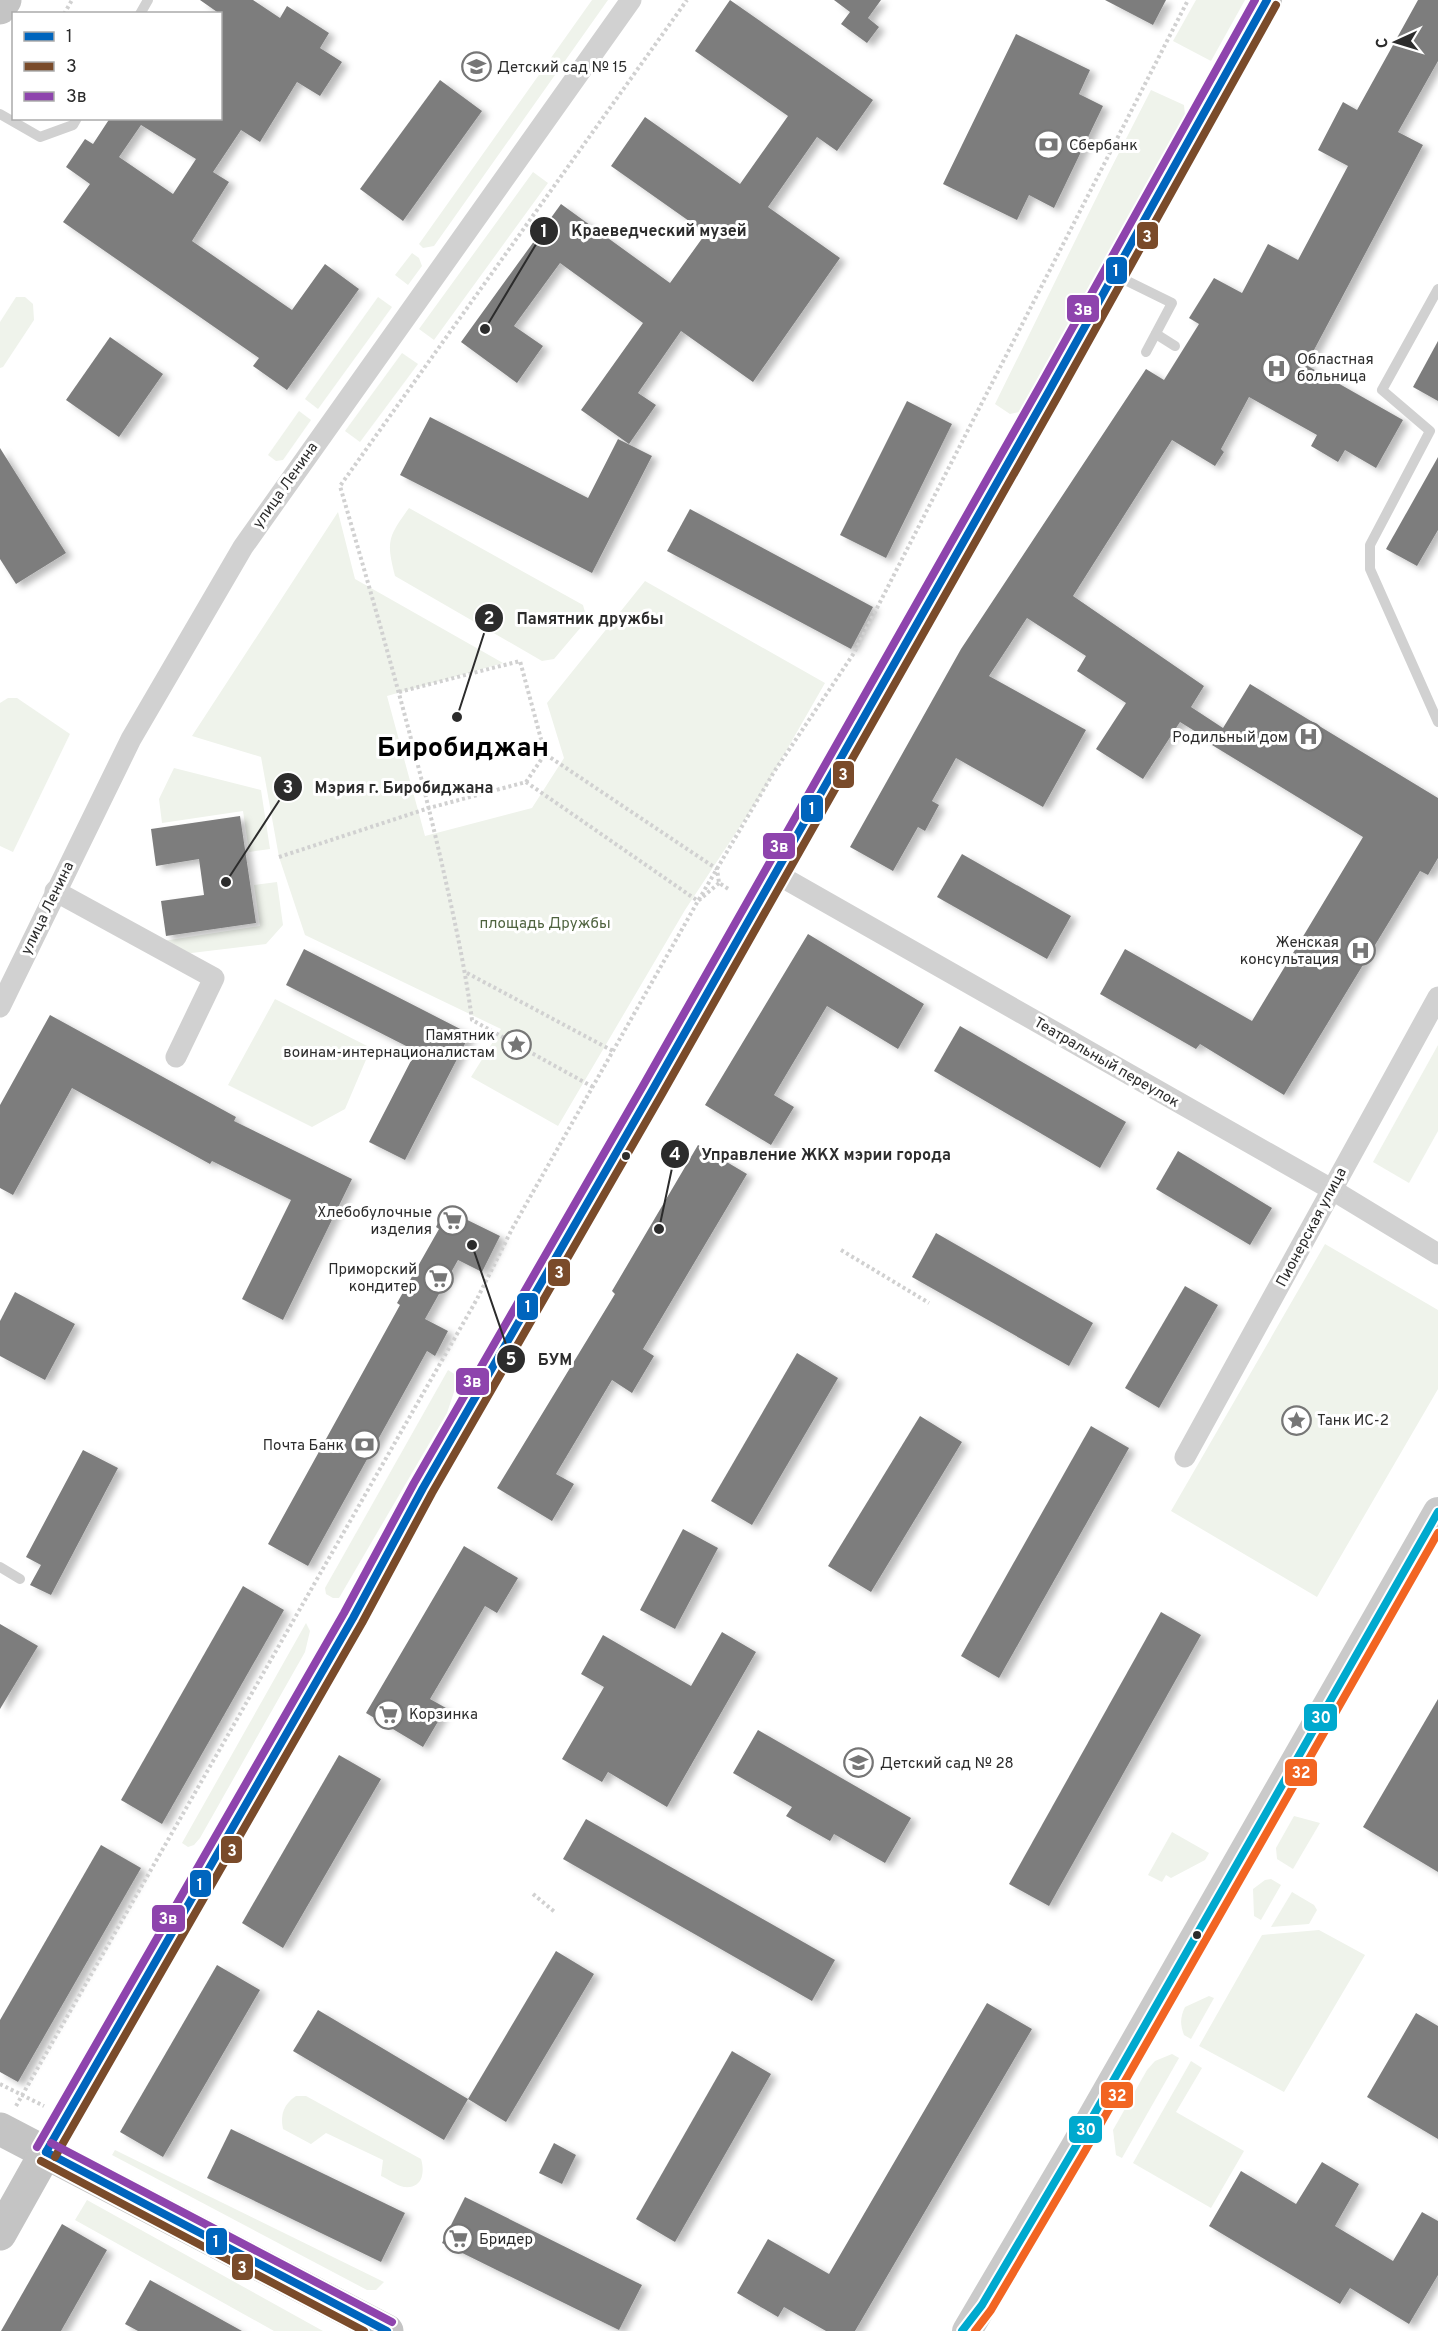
<svg xmlns="http://www.w3.org/2000/svg" width="1438" height="2331" font-family="Overpass,sans-serif">
	<style>
		.green { fill: #eff3eb }
		.building { fill: #7d7d7d; fill-rule: evenodd; filter: url(#shadow) }
		.lines { fill: none; stroke-linecap: round; stroke-linejoin: round }
		.path { stroke: #d1d1d1; stroke-width: 4; stroke-dasharray: 3 3; stroke-linecap: butt }
		.service { stroke: #d1d1d1; stroke-width: 10 }
		.minor { stroke: #d1d1d1; stroke-width: 21 }
		.secondary { stroke: #cacaca; stroke-width: 30 }
		.primary { stroke: #c4c4c4; stroke-width: 33 }
		.bus-1-casing { stroke: #fff; stroke-width: 12 }
		.bus-2-casing { stroke: #fff; stroke-width: 12 }
		.bus-3-casing { stroke: #fff; stroke-width: 12 }
		.bus-4-casing { stroke: #fff; stroke-width: 12 }
		.bus-5-casing { stroke: #fff; stroke-width: 12 }
		.bus-1 { stroke: #0065bd; stroke-width: 8 }
		.bus-2 { stroke: #7a4b2a; stroke-width: 8 }
		.bus-3 { stroke: #8e44ad; stroke-width: 8 }
		.bus-4 { stroke: #00a9ce; stroke-width: 8 }
		.bus-5 { stroke: #f26522; stroke-width: 8 }
		.bus-dot { fill: #2c2c2c; stroke: #fff; stroke-width: 2 }
		.labels { text-anchor: middle; stroke-width: 6; stroke-linejoin: round; paint-order: stroke }
		.poi-label { font-size: 15px; fill: #2c2c2c; stroke: #fff; text-anchor: start }
		.street-label { font-size: 15px; fill: #2c2c2c; stroke: #fff }
		.park-label { font-size: 15px; fill: #4f633f; stroke: #fff }
		.town-label { font-size: 27px; font-weight: bold; fill: #000; stroke: #fff }
		.leader { fill: none; stroke: #2c2c2c; stroke-width: 2 }
		.callout-dot { fill: #2c2c2c; stroke: #fff; stroke-width: 2 }
		.mark-label { font-size: 18px; text-anchor: middle; font-weight: bold; fill: #fff }
		.callout-label { font-size: 16px; text-anchor: middle; font-weight: bold; fill: #2c2c2c; stroke: #fff; stroke-width: 6; stroke-linejoin: round; paint-order: stroke }
		.line-badge { stroke: #fff; stroke-width: 2 }
		.badge-label { font-size: 16px; text-anchor: middle; font-weight: bold; fill: #fff }
	</style>
	<defs>
		<filter id="shadow"><feDropShadow dx="6" dy="4" stdDeviation="3" flood-color="#0004"/></filter>
	</defs>
	<rect width="100%" height="100%" fill="#fff"/>
	<g class="green">
		<path d="M592,0H608L434,246L423,248L419,244Z"/>
		<path d="M1196,0H1245L1211,61L1173,41Z"/>
		<path d="M1151,90L1184,105L1185,115L1019,412L1010,414L995,404C1047,299 1097,194 1151,90Z"/>
		<path d="M533,172L548,183L434,340L419,329Z"/>
		<path d="M412,253L419,258L422,266L408,285L395,275Z"/>
		<path d="M16,297H25L33,304L34,320L3,367L0,368V322Z"/>
		<path d="M378,297L392,307L318,409L305,399Z"/>
		<path d="M402,353L418,364L360,442L345,431Z"/>
		<path d="M299,411L311,420L283,460L276,461L268,455Z"/>
		<path d="M409,508L583,605L587,620L554,659L542,661L395,576C386,541 388,537 409,508Z"/>
		<path d="M338,512L355,579L503,663L387,696L425,836L532,808L564,758L547,703L645,581L825,683L762,793L685,910L558,1126L471,1077L501,1029L305,935L279,857L261,757L192,736Z"/>
		<path d="M8,698H17L70,734L13,852L0,846V703Z"/>
		<path d="M174,768L261,790L270,849L249,852L243,811L162,823L159,799Z"/>
		<path d="M277,882L283,925L266,944L183,954L163,941L260,926L254,885Z"/>
		<path d="M275,999L371,1048L345,1109L312,1127L228,1085Z"/>
		<path d="M1438,1045V1131L1409,1183L1373,1162Z"/>
		<path d="M1325,1244L1438,1310V1389L1317,1597L1171,1511Z"/>
		<path d="M448,1370L459,1377L447,1413L339,1598H333L326,1594L325,1588Z"/>
		<path d="M306,1623L310,1631L305,1652L200,1838L194,1845L188,1847L182,1843Z"/>
		<path d="M1294,1816L1320,1823L1293,1869L1277,1859L1276,1848Z"/>
		<path d="M1172,1832L1209,1853L1205,1860L1171,1878L1166,1875L1162,1882L1148,1875Z"/>
		<path d="M1271,1879L1281,1885L1261,1920L1254,1916L1253,1889L1265,1880Z"/>
		<path d="M1292,1892L1314,1905L1317,1910L1309,1924L1271,1927Z"/>
		<path d="M1319,1930L1365,1955L1284,2092L1199,2046L1262,1935Z"/>
		<path d="M1209,1996L1214,1998L1191,2039L1184,2035C1180,2024 1180,2018 1185,2007Z"/>
		<path d="M1172,2054L1179,2058L1122,2158L1116,2155L1113,2130L1147,2070L1155,2061Z"/>
		<path d="M1191,2061L1202,2068L1176,2112L1244,2151L1211,2208L1133,2163Z"/>
		<path d="M296,2096H306L421,2159C425,2172 423,2189 404,2187C397,2186 388,2179 381,2176L383,2160L326,2133L311,2144L283,2129C280,2114 284,2104 296,2096Z"/>
		<path d="M115,2150L384,2282L376,2290H367L112,2155Z"/>
		<path d="M87,2200L323,2331H274L75,2220Z"/>
	</g>
	<g class="building">
		<path d="M200,0H253L280,18L287,6L329,33L320,48L342,62L320,96L297,82L260,142L241,130L213,172L229,182L192,241L292,310L325,264L359,289L287,390L253,366L259,358L63,222L90,184L66,167L85,139L93,144L110,118H220V14ZM141,125L196,159L173,194L119,157Z"/>
		<path d="M730,0L873,100L837,151L817,137L768,207L840,258L753,382L681,331L638,393L656,405L629,444L581,410L643,323L560,263L514,326L543,346L517,383L461,342L561,204L670,283L706,233L611,166L645,117L740,184L788,116L695,51Z"/>
		<path d="M834,0H881L868,18L879,27L867,43L841,24L850,12Z"/>
		<path d="M1105,0H1166L1153,25Z"/>
		<path d="M1418,0H1438V61L1398,132L1423,145L1306,365L1403,420L1376,468L1345,450L1338,462L1311,446L1317,435L1249,397L1221,449L1224,452L1215,466L1172,440L1073,596L1204,686L1191,707L1223,728L1250,684L1438,798V858L1428,875L1420,871L1284,1095L1200,1044L1196,1049L1100,994L1125,949L1252,1021L1363,837L1212,745L1214,743L1180,722L1143,779L1096,749L1126,703L1077,671L1086,656L1027,618L989,676L1086,730L1043,807L956,758L932,801L939,805L925,831L918,827L893,871L850,847L961,649L1146,369L1164,380L1199,324L1189,318L1214,278L1242,293L1268,244L1298,260L1348,166L1318,150L1343,102L1357,110Z"/>
		<path d="M1016,34L1090,70L1079,94L1103,106L1054,208L1029,195L1017,220L943,184Z"/>
		<path d="M440,80L482,111L403,221L360,189Z"/>
		<path d="M110,337L163,374L119,437L66,400Z"/>
		<path d="M1438,341V401L1413,387Z"/>
		<path d="M907,401L952,424L886,558L840,535Z"/>
		<path d="M430,417L588,498L618,439L652,456L592,573L400,475Z"/>
		<path d="M0,448L66,553L16,584L0,559Z"/>
		<path d="M1438,457V530L1417,566L1386,549Z"/>
		<path d="M690,509L873,607L851,649L667,551Z"/>
		<path d="M240,816L256,923L166,936L161,901L204,895L199,859L156,866L151,829Z"/>
		<path d="M962,854L1071,916L1047,959L937,897Z"/>
		<path d="M808,934L924,1004L898,1049L827,1006L774,1095L794,1107L771,1145L705,1105Z"/>
		<path d="M304,949L470,1034L405,1160L369,1142L416,1051L286,985Z"/>
		<path d="M50,1015L236,1117L234,1121L352,1179L283,1320L242,1299L291,1200L212,1161L210,1164L72,1088L13,1195L0,1188V1105Z"/>
		<path d="M960,1026L1126,1122L1100,1168L934,1071Z"/>
		<path d="M698,1145L747,1174L643,1349L654,1356L632,1393L612,1380L556,1474L574,1484L552,1521L497,1488L615,1294L612,1291Z"/>
		<path d="M1178,1151L1272,1208L1250,1245L1156,1189Z"/>
		<path d="M445,1209L500,1236L482,1272L458,1260L425,1319L448,1331L435,1356L427,1351L308,1566L268,1544L400,1305L397,1303L439,1229L436,1227Z"/>
		<path d="M936,1233L1093,1323L1069,1366L912,1277Z"/>
		<path d="M1185,1286L1218,1305L1159,1408L1125,1388Z"/>
		<path d="M15,1292L75,1324L45,1380L0,1356V1321Z"/>
		<path d="M797,1353L838,1378L752,1525L711,1501Z"/>
		<path d="M920,1416L962,1442L871,1592L828,1566Z"/>
		<path d="M1091,1426L1129,1448L999,1678L961,1656Z"/>
		<path d="M83,1450L118,1468L51,1595L30,1585L41,1565L26,1557Z"/>
		<path d="M683,1529L718,1548L675,1629L640,1610Z"/>
		<path d="M464,1546L518,1578L497,1613L485,1606L430,1699L446,1708L423,1747L366,1713Z"/>
		<path d="M243,1586L284,1610L162,1824L121,1800Z"/>
		<path d="M1161,1612L1201,1635L1049,1906L1009,1884Z"/>
		<path d="M0,1624L38,1646L0,1709Z"/>
		<path d="M722,1632L756,1652L667,1807L608,1772L602,1782L562,1759L604,1687L581,1674L603,1635L691,1686Z"/>
		<path d="M1438,1699V1872L1363,1827Z"/>
		<path d="M758,1730L911,1818L885,1863L834,1834L830,1841L786,1816L792,1807L733,1773Z"/>
		<path d="M339,1755L381,1779L283,1948L242,1923Z"/>
		<path d="M586,1819L835,1960L812,2001L563,1859Z"/>
		<path d="M101,1845L141,1868L18,2082L0,2072V2020Z"/>
		<path d="M556,1951L594,1974L506,2122L468,2099Z"/>
		<path d="M217,1965L260,1990L163,2157L120,2132Z"/>
		<path d="M987,2003L1032,2029L855,2331H826L784,2307L778,2317L737,2293L768,2239L829,2274Z"/>
		<path d="M318,2010L468,2099L444,2140L293,2051Z"/>
		<path d="M1416,2013L1438,2026V2139L1367,2097Z"/>
		<path d="M732,2051L771,2074L675,2242L636,2219Z"/>
		<path d="M231,2129L405,2213L381,2262L207,2178Z"/>
		<path d="M554,2143L576,2155L562,2184L539,2173Z"/>
		<path d="M1322,2162L1359,2184L1335,2226L1393,2261L1422,2212L1438,2221V2275L1409,2324L1350,2288L1340,2304L1209,2226L1241,2171L1296,2204Z"/>
		<path d="M465,2197L642,2285L619,2330L442,2243Z"/>
		<path d="M62,2224L107,2250L61,2331H1Z"/>
		<path d="M150,2280L242,2331H138L125,2324Z"/>
	</g>
	<g class="lines">
		<g class="path">
			<path d="M64,14L72,0"/>
			<path d="M399,692L520,661L545,754L717,869L719,883L730,890"/>
			<path d="M526,782L545,754"/>
			<path d="M279,857L429,808L526,782L698,901L719,883"/>
			<path d="M467,973L613,1051"/>
			<path d="M593,1087L472,1020C465,966 453,913 441,860C412,734 376,610 340,486L687,0"/>
			<path d="M841,1250L929,1303"/>
			<path d="M533,1894L556,1913"/>
			<path d="M0,2084L44,2106"/>
			<path d="M16,2106L477,1299L512,1229L698,901L774,772L854,653L1188,0"/>
		</g>
		<g class="service">
			<path d="M140,14L148,0"/>
			<path d="M0,114L40,137L73,125L77,118"/>
			<path d="M1117,276L1172,303L1146,352"/>
			<path d="M1438,289L1382,390L1430,431L1370,545V569L1438,722"/>
			<path d="M1156,334L1175,346"/>
			<path d="M0,1567L20,1579"/>
		</g>
		<g class="minor">
			<path d="M775,873L1331,1189L1438,1254"/>
			<path d="M55,891L214,978L176,1057"/>
			<path d="M0,1007L131,739L243,547L631,0"/>
			<path d="M1185,1457L1438,997"/>
		</g>
		<g class="secondary">
			<path d="M46,2152L353,1618L423,1488L557,1254L653,1089L1049,391L1267,0"/>
			<path d="M967,2331L1076,2146L1438,1512"/>
		</g>
		<g class="primary">
			<path d="M0,8L5,0"/>
			<path d="M0,2129L387,2331"/>
			<path d="M0,2234L46,2152"/>
		</g>
		<defs>
			<g id="bus-1">
				<path d="M46,2152L353,1618L423,1488L653,1089L1049,391L1267,0"/>
				<path d="M46,2152L387,2331"/>
			</g>
			<g id="bus-2">
				<path d="M55,2157L362,1623L432,1493L662,1094L1058,396L1276,5"/>
				<path d="M41,2161L364,2331"/>
			</g>
			<g id="bus-3">
				<path d="M51,2143L392,2322"/>
				<path d="M37,2147L344,1613L414,1483L644,1084L1040,386L1255,0"/>
			</g>
			<path id="bus-4" d="M962,2331L982,2305L1076,2146L1438,1512"/>
			<path id="bus-5" d="M975,2331L991,2310L1085,2151L1438,1533"/>
		</defs>
		<use href="#bus-1" class="bus-1-casing"/>
		<use href="#bus-2" class="bus-2-casing"/>
		<use href="#bus-3" class="bus-3-casing"/>
		<use href="#bus-4" class="bus-4-casing"/>
		<use href="#bus-5" class="bus-5-casing"/>
		<use href="#bus-1" class="bus-1"/>
		<use href="#bus-2" class="bus-2"/>
		<use href="#bus-3" class="bus-3"/>
		<use href="#bus-4" class="bus-4"/>
		<use href="#bus-5" class="bus-5"/>
	</g>
	<defs>
		<symbol id="school-ring" viewBox="-11 -11 22 22"><circle r="9.5" fill="#fff" stroke="#767676" stroke-width="1.5"/><path d="M0-5L7-2L0 1L-7-2ZM-4 1L0 2.5L4 1V4Q0 6-4 4Z" fill="#767676"/></symbol>
		<symbol id="bank-ring" viewBox="-11 -11 22 22"><circle r="9.5" fill="#fff" stroke="#767676" stroke-width="1.5"/><path d="M-6-4H6V4H-6ZM0-2.3a2.3 2.3 0 1 0 0 4.6a2.3 2.3 0 1 0 0-4.6Z" fill="#767676"/></symbol>
		<symbol id="hospital-ring" viewBox="-11 -11 22 22"><circle r="9.5" fill="#fff" stroke="#767676" stroke-width="1.5"/><path d="M-5-5h3v3.5h4V-5h3V5h-3V1.5h-4V5h-3Z" fill="#767676"/></symbol>
		<symbol id="sight-ring" viewBox="-11 -11 22 22"><circle r="9.5" fill="#fff" stroke="#767676" stroke-width="1.5"/><path d="M0-6L1.8-2.2L6-1.7L2.9 1.2L3.7 5.4L0 3.3L-3.7 5.4L-2.9 1.2L-6-1.7L-1.8-2.2Z" fill="#767676"/></symbol>
		<symbol id="supermarket-ring" viewBox="-11 -11 22 22"><circle r="9.5" fill="#fff" stroke="#767676" stroke-width="1.5"/><path d="M-6-5.5h2.5l.6 2H6L4.5 2H-2.5L-4.4-4H-6ZM-1.5 3.2a1.3 1.3 0 1 0 .1 0ZM3 3.2a1.3 1.3 0 1 0 .1 0Z" fill="#767676"/></symbol>
	</defs>
	<g fill-rule="evenodd">
		<use href="#school-ring" x="460" y="50" width="33" height="33"/>
		<use href="#bank-ring" x="1032" y="128" width="33" height="33"/>
		<use href="#hospital-ring" x="1260" y="352" width="33" height="33"/>
		<use href="#hospital-ring" x="1292" y="720" width="33" height="33"/>
		<use href="#hospital-ring" x="1344" y="934" width="33" height="33"/>
		<use href="#sight-ring" x="500" y="1028" width="33" height="33"/>
		<use href="#supermarket-ring" x="436" y="1204" width="33" height="33"/>
		<use href="#supermarket-ring" x="422" y="1262" width="33" height="33"/>
		<use href="#sight-ring" x="1280" y="1404" width="33" height="33"/>
		<use href="#bank-ring" x="348" y="1428" width="33" height="33"/>
		<use href="#supermarket-ring" x="372" y="1698" width="33" height="33"/>
		<use href="#school-ring" x="842" y="1746" width="33" height="33"/>
		<use href="#supermarket-ring" x="442" y="2222" width="33" height="33"/>
	</g>
	<g class="bus-dot">
		<circle cx="626" cy="1156" r="5"/>
		<circle cx="1197" cy="1935" r="5"/>
	</g>
	<g class="labels">
		<g class="poi-label">
			<text x="497" y="72">Детский сад № 15</text>
			<text x="1069" y="150">Сбербанк</text>
			<text x="1297" y="364">Областная<tspan x="1297" dy="17">больница</tspan></text>
			<text x="1288" y="742" text-anchor="end">Родильный дом</text>
			<text x="1339" y="947" text-anchor="end">Женская<tspan x="1339" dy="17">консультация</tspan></text>
			<text x="495" y="1040" text-anchor="end">Памятник<tspan x="495" dy="17">воинам-интернационалистам</tspan></text>
			<text x="432" y="1217" text-anchor="end">Хлебобулочные<tspan x="432" dy="17">изделия</tspan></text>
			<text x="417" y="1274" text-anchor="end">Приморский<tspan x="417" dy="17">кондитер</tspan></text>
			<text x="1317" y="1425">Танк ИС-2</text>
			<text x="344" y="1450" text-anchor="end">Почта Банк</text>
			<text x="409" y="1719">Корзинка</text>
			<text x="880" y="1768">Детский сад № 28</text>
			<text x="479" y="2244">Бридер</text>
		</g>
		<g class="street-label">
			<text transform="translate(285 485) rotate(-55)" y="5">улица Ленина</text>
			<text transform="translate(47 908) rotate(-64)" y="5">улица Ленина</text>
			<text transform="translate(1107 1062) rotate(30)" y="5">Театральный переулок</text>
			<text transform="translate(1311 1227) rotate(-62)" y="5">Пионерская улица</text>
		</g>
		<g class="park-label">
			<text x="545" y="928">площадь Дружбы</text>
		</g>
		<g class="town-label">
			<text x="463" y="756">Биробиджан</text>
		</g>
	</g>
	<path class="leader" d="M485 329L544 231M457 717L489 618M226 882L288 787M659 1229L675 1154M472 1245L511 1359"/>
	<g class="callout-dot">
		<circle cx="485" cy="329" r="6"/>
		<circle cx="457" cy="717" r="6"/>
		<circle cx="226" cy="882" r="6"/>
		<circle cx="659" cy="1229" r="6"/>
		<circle cx="472" cy="1245" r="6"/>
		<circle cx="544" cy="231" r="15"/>
		<circle cx="489" cy="618" r="15"/>
		<circle cx="288" cy="787" r="15"/>
		<circle cx="675" cy="1154" r="15"/>
		<circle cx="511" cy="1359" r="15"/>
	</g>
	<g class="mark-label">
		<text x="544" y="237">1</text>
		<text x="489" y="624">2</text>
		<text x="288" y="793">3</text>
		<text x="675" y="1160">4</text>
		<text x="511" y="1365">5</text>
	</g>
	<g class="callout-label">
		<text x="659" y="236">Краеведческий музей</text>
		<text x="590" y="624">Памятник дружбы</text>
		<text x="404" y="793">Мэрия г. Биробиджана</text>
		<text x="826" y="1160">Управление ЖКХ мэрии города</text>
		<text x="555" y="1365">БУМ</text>
	</g>
	<g class="line-badge">
		<rect x="1136" y="221" width="23" height="29" rx="6" fill="#7a4b2a"/>
		<rect x="1105" y="256" width="23" height="29" rx="6" fill="#0065bd"/>
		<rect x="1066" y="294" width="34" height="29" rx="6" fill="#8e44ad"/>
		<rect x="832" y="760" width="23" height="29" rx="6" fill="#7a4b2a"/>
		<rect x="800" y="794" width="24" height="29" rx="6" fill="#0065bd"/>
		<rect x="762" y="832" width="34" height="28" rx="6" fill="#8e44ad"/>
		<rect x="547" y="1258" width="24" height="29" rx="6" fill="#7a4b2a"/>
		<rect x="516" y="1292" width="23" height="29" rx="6" fill="#0065bd"/>
		<rect x="455" y="1367" width="35" height="29" rx="6" fill="#8e44ad"/>
		<rect x="1303" y="1703" width="35" height="29" rx="6" fill="#00a9ce"/>
		<rect x="1284" y="1758" width="34" height="29" rx="6" fill="#f26522"/>
		<rect x="220" y="1835" width="23" height="29" rx="6" fill="#7a4b2a"/>
		<rect x="189" y="1869" width="23" height="29" rx="6" fill="#0065bd"/>
		<rect x="151" y="1904" width="35" height="29" rx="6" fill="#8e44ad"/>
		<rect x="1100" y="2081" width="34" height="28" rx="6" fill="#f26522"/>
		<rect x="1068" y="2115" width="35" height="29" rx="6" fill="#00a9ce"/>
		<rect x="205" y="2227" width="23" height="29" rx="6" fill="#0065bd"/>
		<rect x="231" y="2253" width="23" height="28" rx="6" fill="#7a4b2a"/>
	</g>
	<g class="badge-label">
		<text x="1147" y="242">3</text>
		<text x="1116" y="276">1</text>
		<text x="1083" y="315">3в</text>
		<text x="843" y="780">3</text>
		<text x="812" y="814">1</text>
		<text x="779" y="852">3в</text>
		<text x="559" y="1278">3</text>
		<text x="528" y="1312">1</text>
		<text x="472" y="1387">3в</text>
		<text x="1321" y="1723">30</text>
		<text x="1301" y="1778">32</text>
		<text x="232" y="1856">3</text>
		<text x="200" y="1890">1</text>
		<text x="168" y="1924">3в</text>
		<text x="1117" y="2101">32</text>
		<text x="1086" y="2135">30</text>
		<text x="216" y="2247">1</text>
		<text x="242" y="2273">3</text>
	</g>
	<rect x="12" y="12" width="210" height="108" fill="#ffffff" stroke="#ababab" stroke-width="1.5"/>
	<rect x="24" y="32" width="30" height="9" fill="#0065bd" stroke="#ababab" stroke-width="1.5"/>
	<text x="66" y="42" font-size="18" fill="#2c2c2c">1</text>
	<rect x="24" y="62" width="30" height="9" fill="#7a4b2a" stroke="#ababab" stroke-width="1.5"/>
	<text x="66" y="72" font-size="18" fill="#2c2c2c">3</text>
	<rect x="24" y="92" width="30" height="9" fill="#8e44ad" stroke="#ababab" stroke-width="1.5"/>
	<text x="66" y="102" font-size="18" fill="#2c2c2c">3в</text>
	<g transform="translate(1396 42) rotate(266)" stroke="#ffffff" stroke-width="4.5" paint-order="stroke">
	<path d="M0-4.5L10 22L0 15L-10 22Z" fill="#2c2c2c"/>
	<text y="-9" font-size="16" font-weight="bold" text-anchor="middle" fill="#2c2c2c">С</text>
	</g>
</svg>
